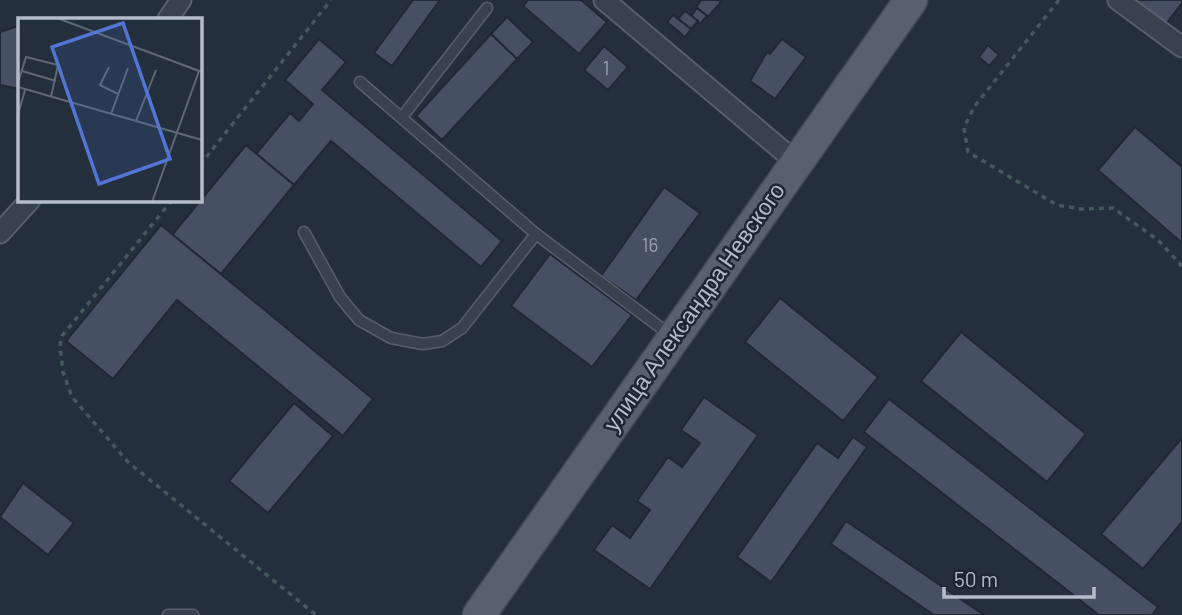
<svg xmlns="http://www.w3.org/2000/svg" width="1182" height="615" font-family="Barlow,sans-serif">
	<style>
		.building { fill: #455162; stroke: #1f2835; stroke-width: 2 }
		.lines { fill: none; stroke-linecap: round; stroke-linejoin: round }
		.lane-casing { stroke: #565f6c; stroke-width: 13 }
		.street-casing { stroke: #565f6c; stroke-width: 23 }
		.primary-casing { stroke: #414a57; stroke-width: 35 }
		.path { stroke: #44595c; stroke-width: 3.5; stroke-dasharray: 5 5; stroke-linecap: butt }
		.lane { stroke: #38414e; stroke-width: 10 }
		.street { stroke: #38414e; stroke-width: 19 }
		.primary { stroke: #56606e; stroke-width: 32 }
		.labels { text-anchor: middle; stroke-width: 5; stroke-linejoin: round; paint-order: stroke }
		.number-label { font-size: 19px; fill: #98a1af }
		.street-label { font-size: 23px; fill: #b4bcc9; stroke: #1d2633 }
		.inset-road { fill: none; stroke: #5e6776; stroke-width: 2 }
		.view { fill: #5274d3; fill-opacity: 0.15; stroke: #5274d3; stroke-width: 3.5 }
		.inset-edge { fill: none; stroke: #b4bcc9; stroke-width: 3.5 }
	</style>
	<rect width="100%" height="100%" fill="#242f3e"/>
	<g class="building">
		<path d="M413,0H440L392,66L374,53Z"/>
		<path d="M528,0H581L607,22L579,54L523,6Z"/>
		<path d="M701,0H718L721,2L708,17L696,7Z"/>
		<path d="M1133,0H1182V3L1166,24Z"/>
		<path d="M697,8L707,16L700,24L691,16Z"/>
		<path d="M685,11L698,21L691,29L678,19Z"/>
		<path d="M673,15L691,29L685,37L667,22Z"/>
		<path d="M507,17L533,42L517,59L491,34Z"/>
		<path d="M15,27H19V89L0,85V32Z"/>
		<path d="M491,34L517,59L442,140L416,116Z"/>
		<path d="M319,39L346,62L322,90L502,241L481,267L331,141L294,185L256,154L290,113L299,121L313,104L285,80Z"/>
		<path d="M782,39L806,57L775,99L750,81L767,52L770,54Z"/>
		<path d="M988,45L999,55L989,66L979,57Z"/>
		<path d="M604,46L628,67L608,90L584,70Z"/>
		<path d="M1135,127L1182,167V243L1098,170Z"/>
		<path d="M246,145L294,185L221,274L172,235Z"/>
		<path d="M664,187L700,213L636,300L601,276Z"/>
		<path d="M161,225L373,399L343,436L177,300L113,379L66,341Z"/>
		<path d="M550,254L632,315L592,367L511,306Z"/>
		<path d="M780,298L878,377L843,421L745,342Z"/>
		<path d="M961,332L1086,434L1047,482L921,381Z"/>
		<path d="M704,397L758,435L650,589L594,550L612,525L630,538L650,510L637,501L668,457L682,467L700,443L681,430Z"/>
		<path d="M889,399L1158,607L1152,615H1099L864,432Z"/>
		<path d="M294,403L333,436L268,513L229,481Z"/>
		<path d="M853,437L867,447L771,582L737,557L817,443L838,458Z"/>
		<path d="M1182,438V522L1143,569L1101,534Z"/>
		<path d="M23,483L74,523L48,555L0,517Z"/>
		<path d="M846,521L984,615H934L831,544Z"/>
	</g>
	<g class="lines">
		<defs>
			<g id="lane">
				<path d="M360,82L536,234L669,334"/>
				<path d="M402,117L487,8"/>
				<path d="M304,232L340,297L359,320L391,338L423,344L442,341L462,328L536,234"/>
				<path d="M168,615H193"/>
			</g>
			<g id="street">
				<path d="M604,0L796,162"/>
				<path d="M1118,0L1182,47"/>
				<path d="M168,19L181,0"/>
				<path d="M0,233L30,200"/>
			</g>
			<path id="primary" d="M479,615L911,0"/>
		</defs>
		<use href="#lane" class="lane-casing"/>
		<use href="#street" class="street-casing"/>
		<use href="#primary" class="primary-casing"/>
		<g class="path">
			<path d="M1059,0L974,107L964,128L968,152L1057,205L1081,209L1113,208L1158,240L1182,266"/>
			<path d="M200,165L331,0"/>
			<path d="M172,200L62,336L60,346L63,372L72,397L128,462L316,615"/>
		</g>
		<use href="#lane" class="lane"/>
		<use href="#street" class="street"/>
		<use href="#primary" class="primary"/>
	</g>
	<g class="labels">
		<g class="number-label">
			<text x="606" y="75">1</text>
			<text x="650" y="252">16</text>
		</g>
		<g class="street-label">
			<text transform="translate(694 307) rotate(-55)" y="8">улица Александра Невского</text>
		</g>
	</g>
	<g transform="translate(18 18)">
		<rect width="184" height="184" fill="#242f3e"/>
		<path class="inset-road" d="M39,0L184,54M91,49L82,67L100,76M4,53L38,63M0,65L8,39L40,47L33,79M0,69L184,122M93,96L110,50M0,97L7,72M118,103L138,52M134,184L181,53"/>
		<path class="view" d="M105,5L152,141L81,166L34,29Z"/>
		<rect width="184" height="184" class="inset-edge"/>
	</g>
	<path d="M944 587v10h150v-10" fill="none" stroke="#b4bcc9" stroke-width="3.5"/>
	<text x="954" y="587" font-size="21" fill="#b4bcc9" stroke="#1d2633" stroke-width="5" paint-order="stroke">50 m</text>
</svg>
